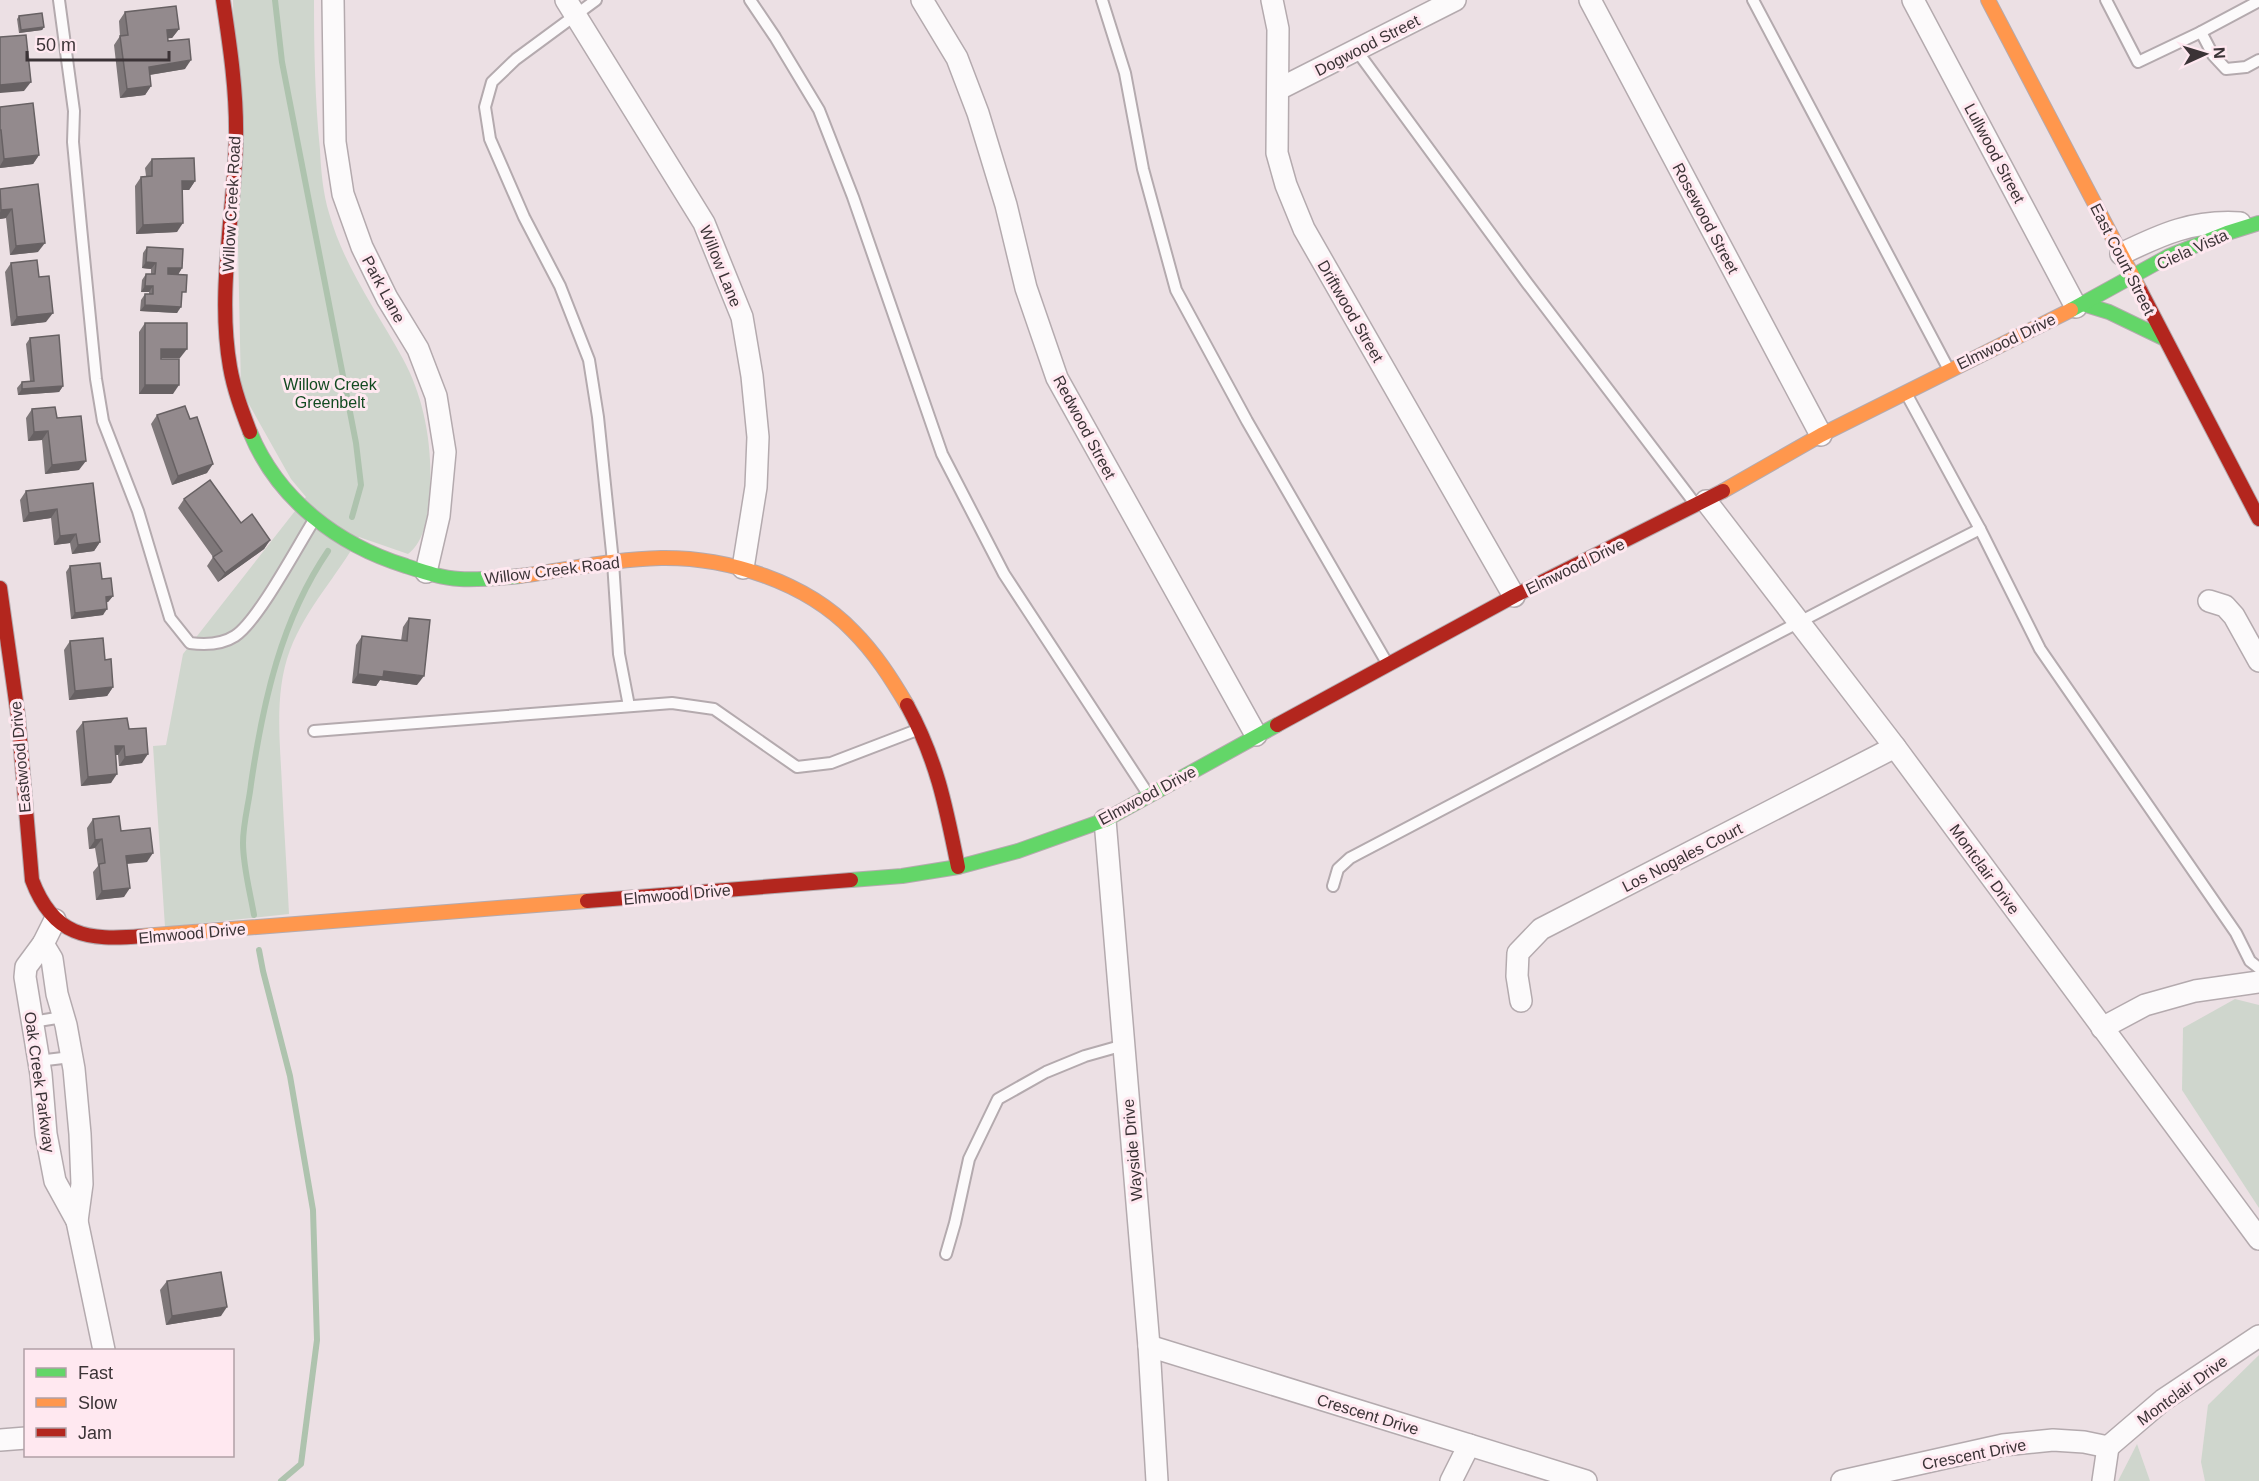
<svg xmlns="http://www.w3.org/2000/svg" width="2259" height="1481" font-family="Helvetica,sans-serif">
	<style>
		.green { fill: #cfd6cd }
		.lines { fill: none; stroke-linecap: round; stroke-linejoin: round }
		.stream { stroke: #aec3ae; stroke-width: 6 }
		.lane-casing { stroke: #b4aaae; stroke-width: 14 }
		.street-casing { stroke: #b4aaae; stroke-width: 24 }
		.fast-casing { stroke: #b4aaae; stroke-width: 16 }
		.slow-casing { stroke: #b4aaae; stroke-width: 16 }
		.jam-casing { stroke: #b4aaae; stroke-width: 16 }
		.lane { stroke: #fcfafb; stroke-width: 10 }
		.street { stroke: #fcfafb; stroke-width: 21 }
		.fast { stroke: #63d668; stroke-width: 14 }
		.slow { stroke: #ff974d; stroke-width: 14 }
		.jam { stroke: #b3261e; stroke-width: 14 }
		.wall { fill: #7e7779 }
		.shaded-wall { fill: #676163 }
		.building { fill: #938a8d; stroke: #676163; stroke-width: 1.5 }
		.labels { text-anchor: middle; stroke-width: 6; stroke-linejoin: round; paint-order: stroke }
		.street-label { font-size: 16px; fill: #3b3336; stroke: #ffe8f0 }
		.park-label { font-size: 16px; fill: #134b21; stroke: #ffe8f0 }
	</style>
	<rect width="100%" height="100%" fill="#ece0e4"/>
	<g class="green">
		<path d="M233,0H314C314,50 315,100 320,150C321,171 323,193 329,213C344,267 377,311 403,359C426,401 434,454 429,501C427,519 424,542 408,554L359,537C338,575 306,608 290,650C274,693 280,741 282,786C284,829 287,872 289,914L165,927L153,746L166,745L183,654L306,497L291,479L241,390Z"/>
		<path d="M2235,999L2259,1005V1208L2182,1090L2183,1028Z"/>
		<path d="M2259,1355V1481H2205L2201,1462L2208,1405Z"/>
		<path d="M2137,1444L2150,1481H2118Z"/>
	</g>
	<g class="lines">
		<g class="stream">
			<path d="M275,0L282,62L356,443L361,485L352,517"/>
			<path d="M254,915C250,892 243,866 243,843C243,823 249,803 251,784C263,702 281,620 328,551"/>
			<path d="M259,950L263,971L290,1076L313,1210L317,1340L301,1464L281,1481"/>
		</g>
		<defs>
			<g id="lane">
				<path d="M59,0L74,111L73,142L81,227L96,379L103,421L138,511L170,618L190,643C205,645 221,645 235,636C258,621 297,547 314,520"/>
				<path d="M596,0L516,59L492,82L485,107L490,139L524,217L560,286L589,360L598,417L613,562L619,654L629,706"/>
				<path d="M750,0L775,37L819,110L853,197L942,454L1004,574L1148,794"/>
				<path d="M1102,0L1125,73L1143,169L1176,290L1247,421L1387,663"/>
				<path d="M1753,0L1948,368"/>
				<path d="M2106,0L2138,62L2201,32L2259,1"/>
				<path d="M2201,32L2213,55L2226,69L2246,67L2259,60"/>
				<path d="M1357,51L1527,283L1696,505"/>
				<path d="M1907,395L1980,529L2040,649L2236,933L2250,961L2259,968"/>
				<path d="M314,731L672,703L714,709L797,767L831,763L917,730"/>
				<path d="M1333,886L1338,869L1350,858C1560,748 1769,636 1980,529"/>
				<path d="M32,1022L63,1017"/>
				<path d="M38,1061L71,1057"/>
				<path d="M946,1254L955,1223L969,1159L998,1099L1046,1072L1085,1056L1124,1045"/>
			</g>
			<g id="street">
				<path d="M333,0L335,142L343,194L362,247L387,298L418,349L436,396L445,452L439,516L426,572"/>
				<path d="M566,0L704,223L742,317L752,376L758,437L756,487L743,568"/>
				<path d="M922,0L957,58L978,113L1006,205L1026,288L1057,378L1256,735"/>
				<path d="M1272,0L1278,29L1277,153L1286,185L1304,229L1514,596"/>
				<path d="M1590,0L1821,435"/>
				<path d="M1913,0L2076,307"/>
				<path d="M1279,89L1455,0"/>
				<path d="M2121,254C2162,234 2193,220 2240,223"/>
				<path d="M1706,501L1895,747L2259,1239"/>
				<path d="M2209,601L2225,606L2234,616L2259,661"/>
				<path d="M1105,820L1149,1346L1157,1481"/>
				<path d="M55,920L43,944L26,967L25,977L41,1074L46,1134L55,1181L77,1221L104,1350"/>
				<path d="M43,944L52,959L57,994L66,1025L74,1069L80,1134L82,1184L77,1221"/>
				<path d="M1521,1001L1517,976L1518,953L1541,929L1895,747"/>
				<path d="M2102,1028L2145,1005L2195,991L2259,982"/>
				<path d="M1149,1346L1586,1481"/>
				<path d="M0,1440L26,1438"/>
				<path d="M2108,1447L2163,1400L2259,1336"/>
				<path d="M1451,1481L1469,1445"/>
				<path d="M1842,1481L2003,1445L2053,1440L2084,1442L2108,1447"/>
				<path d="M2103,1481L2108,1447"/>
			</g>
			<g id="fast">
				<path d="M2083,304L2109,312L2163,338"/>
				<path d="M2071,310L2169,256L2227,233L2259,223"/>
				<path d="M250,432C278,500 338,545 406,566C424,572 441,578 460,579C480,580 500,578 520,576"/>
				<path d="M851,880L902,876L958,867L1018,851L1105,820L1277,725"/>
			</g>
			<g id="slow">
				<path d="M1988,0L2140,290"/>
				<path d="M1723,491L1821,435L2071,310"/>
				<path d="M520,576C567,570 613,559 661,558C728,557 806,582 853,631C875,653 891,678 907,705"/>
				<path d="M142,936L587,901"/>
			</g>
			<g id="jam">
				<path d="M223,0C230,46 237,93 236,140C234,215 217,293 230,367C234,390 242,411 250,432"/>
				<path d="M2140,290L2259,519"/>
				<path d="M0,588L18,716L32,880C53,936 87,941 142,936"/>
				<path d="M907,705C937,760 946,807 958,867"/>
				<path d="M1277,725L1514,596L1723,491"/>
				<path d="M587,901L851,880"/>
			</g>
		</defs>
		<use href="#lane" class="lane-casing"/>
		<use href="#street" class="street-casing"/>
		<use href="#fast" class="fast-casing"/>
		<use href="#slow" class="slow-casing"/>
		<use href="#jam" class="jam-casing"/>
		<use href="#lane" class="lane"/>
		<use href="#street" class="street"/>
		<use href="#fast" class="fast"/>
		<use href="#slow" class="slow"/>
		<use href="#jam" class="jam"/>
	</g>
	<g class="wall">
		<path d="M125,12L179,29L172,38H168V41L185,69L150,75L151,86L145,95L120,98L114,45L120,36L119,21Z"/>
		<path d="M19,16L44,27L42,30L19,33L17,19Z"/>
		<path d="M0,107L39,155L33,164L0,168Z"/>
		<path d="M152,159L195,181L189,190H182L177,232L136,234L135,186L141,177L146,176L145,168Z"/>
		<path d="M0,189L38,252L10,255L6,218L0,219Z"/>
		<path d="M147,247L182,268L178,274L182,298L177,313L140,311L141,300L145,294H149V292H141L142,280L146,274H151V269L142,268L143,253Z"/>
		<path d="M11,263L39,277L46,322L11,326L5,272Z"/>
		<path d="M145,323L180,358H161L173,394H139V332Z"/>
		<path d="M30,338L63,386L59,392L18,395L17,388L22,382L30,381L26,344Z"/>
		<path d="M32,409L57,418L79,470L45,474L42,440L28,441L26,418Z"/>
		<path d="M157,415L207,473L172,485L151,424Z"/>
		<path d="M93,483L100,542L94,551L72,554L70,543L54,545L51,518L23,522L20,500L26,491Z"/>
		<path d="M184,499L241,523L270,540L264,549L218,582L207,566L213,557L178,508Z"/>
		<path d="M70,566L102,579L113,596L108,602H106L103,615L71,619L66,572Z"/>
		<path d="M409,618L417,685L380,680L376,686L352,683L356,645L362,636L401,641L403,627Z"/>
		<path d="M70,641L113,687L107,696L69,700L64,650Z"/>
		<path d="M83,722L129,729L142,763L119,766L118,755H115L111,783L81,786L76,731Z"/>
		<path d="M93,819L121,831L147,862L127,864L124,897L96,900L93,872L98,866L95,848L89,849L87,828Z"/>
		<path d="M167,1281L221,1316L166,1325L160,1290Z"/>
	</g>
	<g class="shaded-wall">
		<path d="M44,27L42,30L19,33L21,30Z"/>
		<path d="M179,29L172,38L161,39L167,30Z"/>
		<path d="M191,60L185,69L142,76L149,67Z"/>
		<path d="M31,82L24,91L0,93V85Z"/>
		<path d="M151,86L145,95L120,98L127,89Z"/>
		<path d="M39,155L33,164L0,168V166L4,159Z"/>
		<path d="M182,181H195L189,190H176Z"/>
		<path d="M12,209L6,218L0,219V212L1,210Z"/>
		<path d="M183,223L177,232L136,234L143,225Z"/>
		<path d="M45,243L38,252L10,255L16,246Z"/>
		<path d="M146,262L156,263L151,269L142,268Z"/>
		<path d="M168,268H182L178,275L164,274Z"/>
		<path d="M145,286H153L149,292H141Z"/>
		<path d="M145,305L181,307L177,313L140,311Z"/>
		<path d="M53,313L46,322L11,326L17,317Z"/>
		<path d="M161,349H187L180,358H155Z"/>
		<path d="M145,385H179L173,394H139Z"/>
		<path d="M63,386L59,392L18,395L22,389Z"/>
		<path d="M48,431L42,440L28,441L34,432Z"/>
		<path d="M86,461L79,470L45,474L52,465Z"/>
		<path d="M213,464L207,473L172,485L178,476Z"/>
		<path d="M57,509L51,518L23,522L29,513Z"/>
		<path d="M76,534L70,543L54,545L60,536Z"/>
		<path d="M270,540L264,549L218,582L225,573Z"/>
		<path d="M100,542L94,551L72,554L78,545Z"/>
		<path d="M113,596L108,602L102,603L106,597Z"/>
		<path d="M107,609L103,615L71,619L75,613Z"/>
		<path d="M384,671L424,676L417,685L380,680L376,686L352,683L358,674Z"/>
		<path d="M113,687L107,696L69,700L75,691Z"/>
		<path d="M115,746H124L118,755H108Z"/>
		<path d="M148,754L142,763L119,766L125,757Z"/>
		<path d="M117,774L111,783L81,786L88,777Z"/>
		<path d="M102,839L95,848L89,849L95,840Z"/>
		<path d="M153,853L147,862L120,864L126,856Z"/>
		<path d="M130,888L124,897L96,900L102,891Z"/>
		<path d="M227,1307L221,1316L166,1325L172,1316Z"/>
	</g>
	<g class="building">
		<path d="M176,6L179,29L167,30L168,41L189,39L191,60L149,67L151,86L127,89L120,36L128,35L125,12Z"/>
		<path d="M42,13L44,27L21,30L19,16Z"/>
		<path d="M26,35L31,82L0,85V37Z"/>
		<path d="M33,103L39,155L4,159L1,130H0V107Z"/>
		<path d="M194,158L195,181H182L183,223L143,225L141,177L152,176V159Z"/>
		<path d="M38,184L45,243L16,246L12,209L1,210L0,189Z"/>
		<path d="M147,247L183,249L182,268H168V274L187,275L186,292H182L181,307L145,305V294H153V286H145L146,274H155L156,263L146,262Z"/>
		<path d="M37,260L39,277L49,276L53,313L17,317L11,263Z"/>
		<path d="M145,323H187V349H161V359H179V385H145Z"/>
		<path d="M59,335L63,386L22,389V382L34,381L30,338Z"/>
		<path d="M185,406L190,419L197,417L213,464L178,476L157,415Z"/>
		<path d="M55,407L57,418L81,416L86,461L52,465L48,431L34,432L32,409Z"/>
		<path d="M210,480L241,523L252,514L270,540L225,573L213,557L222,551L184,499Z"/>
		<path d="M93,483L100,542L78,545L76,534L60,536L57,509L29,513L26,491Z"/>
		<path d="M100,563L102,579L111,578L113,596L106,597L107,609L75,613L70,566Z"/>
		<path d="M409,618L430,620L424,676L384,671L383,677L358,674L362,636L407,641Z"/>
		<path d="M103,638L105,660L111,659L113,687L75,691L70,641Z"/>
		<path d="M127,718L129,729L146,728L148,754L125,757L124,746H115L117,774L88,777L83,722Z"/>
		<path d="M119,816L121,831L150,828L153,853L126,856L130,888L102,891L99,864L105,863L102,839L95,840L93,819Z"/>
		<path d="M221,1272L227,1307L172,1316L167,1281Z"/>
	</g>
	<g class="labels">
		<g class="street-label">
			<text transform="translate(1367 45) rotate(-27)" y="6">Dogwood Street</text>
			<text transform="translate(1995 153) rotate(62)" y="6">Lullwood Street</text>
			<text transform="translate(231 204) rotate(-87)" y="6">Willow Creek Road</text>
			<text transform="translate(1706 218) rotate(62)" y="6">Rosewood Street</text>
			<text transform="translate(2192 249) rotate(-24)" y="6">Ciela Vista</text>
			<text transform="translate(2123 259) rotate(63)" y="6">East Court Street</text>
			<text transform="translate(721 266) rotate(68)" y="6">Willow Lane</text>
			<text transform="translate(384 289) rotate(62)" y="6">Park Lane</text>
			<text transform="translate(1351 311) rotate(60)" y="6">Driftwood Street</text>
			<text transform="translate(2006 341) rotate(-26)" y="6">Elmwood Drive</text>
			<text transform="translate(1085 427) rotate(62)" y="6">Redwood Street</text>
			<text transform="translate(1575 566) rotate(-26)" y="6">Elmwood Drive</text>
			<text transform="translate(552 570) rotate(-7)" y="6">Willow Creek Road</text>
			<text transform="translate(20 757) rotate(-95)" y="6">Eastwood Drive</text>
			<text transform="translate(1147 795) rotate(-28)" y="6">Elmwood Drive</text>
			<text transform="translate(1682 857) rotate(-27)" y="6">Los Nogales Court</text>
			<text transform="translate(1985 869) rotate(54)" y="6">Montclair Drive</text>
			<text transform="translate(677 894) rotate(-5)" y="6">Elmwood Drive</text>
			<text transform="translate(192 933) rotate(-5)" y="6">Elmwood Drive</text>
			<text transform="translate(40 1082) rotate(82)" y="6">Oak Creek Parkway</text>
			<text transform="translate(1132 1150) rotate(-95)" y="6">Wayside Drive</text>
			<text transform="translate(2182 1390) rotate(-36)" y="6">Montclair Drive</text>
			<text transform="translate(1368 1414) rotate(17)" y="6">Crescent Drive</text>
			<text transform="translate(1974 1454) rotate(-11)" y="6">Crescent Drive</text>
		</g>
		<g class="park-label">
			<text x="330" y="390">Willow Creek<tspan x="330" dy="18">Greenbelt</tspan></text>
		</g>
	</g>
	<rect x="24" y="1349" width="210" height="108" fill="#ffe8f0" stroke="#b1a0a6" stroke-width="1.5"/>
	<rect x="36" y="1368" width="30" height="9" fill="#63d668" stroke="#b1a0a6" stroke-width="1.5"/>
	<text x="78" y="1379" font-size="18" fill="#3b3336">Fast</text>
	<rect x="36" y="1398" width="30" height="9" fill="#ff974d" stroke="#b1a0a6" stroke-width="1.5"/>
	<text x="78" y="1409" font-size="18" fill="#3b3336">Slow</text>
	<rect x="36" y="1428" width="30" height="9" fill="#b3261e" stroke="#b1a0a6" stroke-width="1.5"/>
	<text x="78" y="1439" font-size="18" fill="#3b3336">Jam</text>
	<g transform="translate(2205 54) rotate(86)" stroke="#ffe8f0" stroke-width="4.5" paint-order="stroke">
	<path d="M0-4.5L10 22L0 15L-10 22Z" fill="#3b3336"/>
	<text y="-9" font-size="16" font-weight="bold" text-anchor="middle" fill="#3b3336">N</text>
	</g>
	<path d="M27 51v9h142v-9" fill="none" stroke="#3b3336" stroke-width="3"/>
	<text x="36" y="51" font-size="18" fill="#3b3336" stroke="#ffe8f0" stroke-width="4.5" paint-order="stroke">50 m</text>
</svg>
